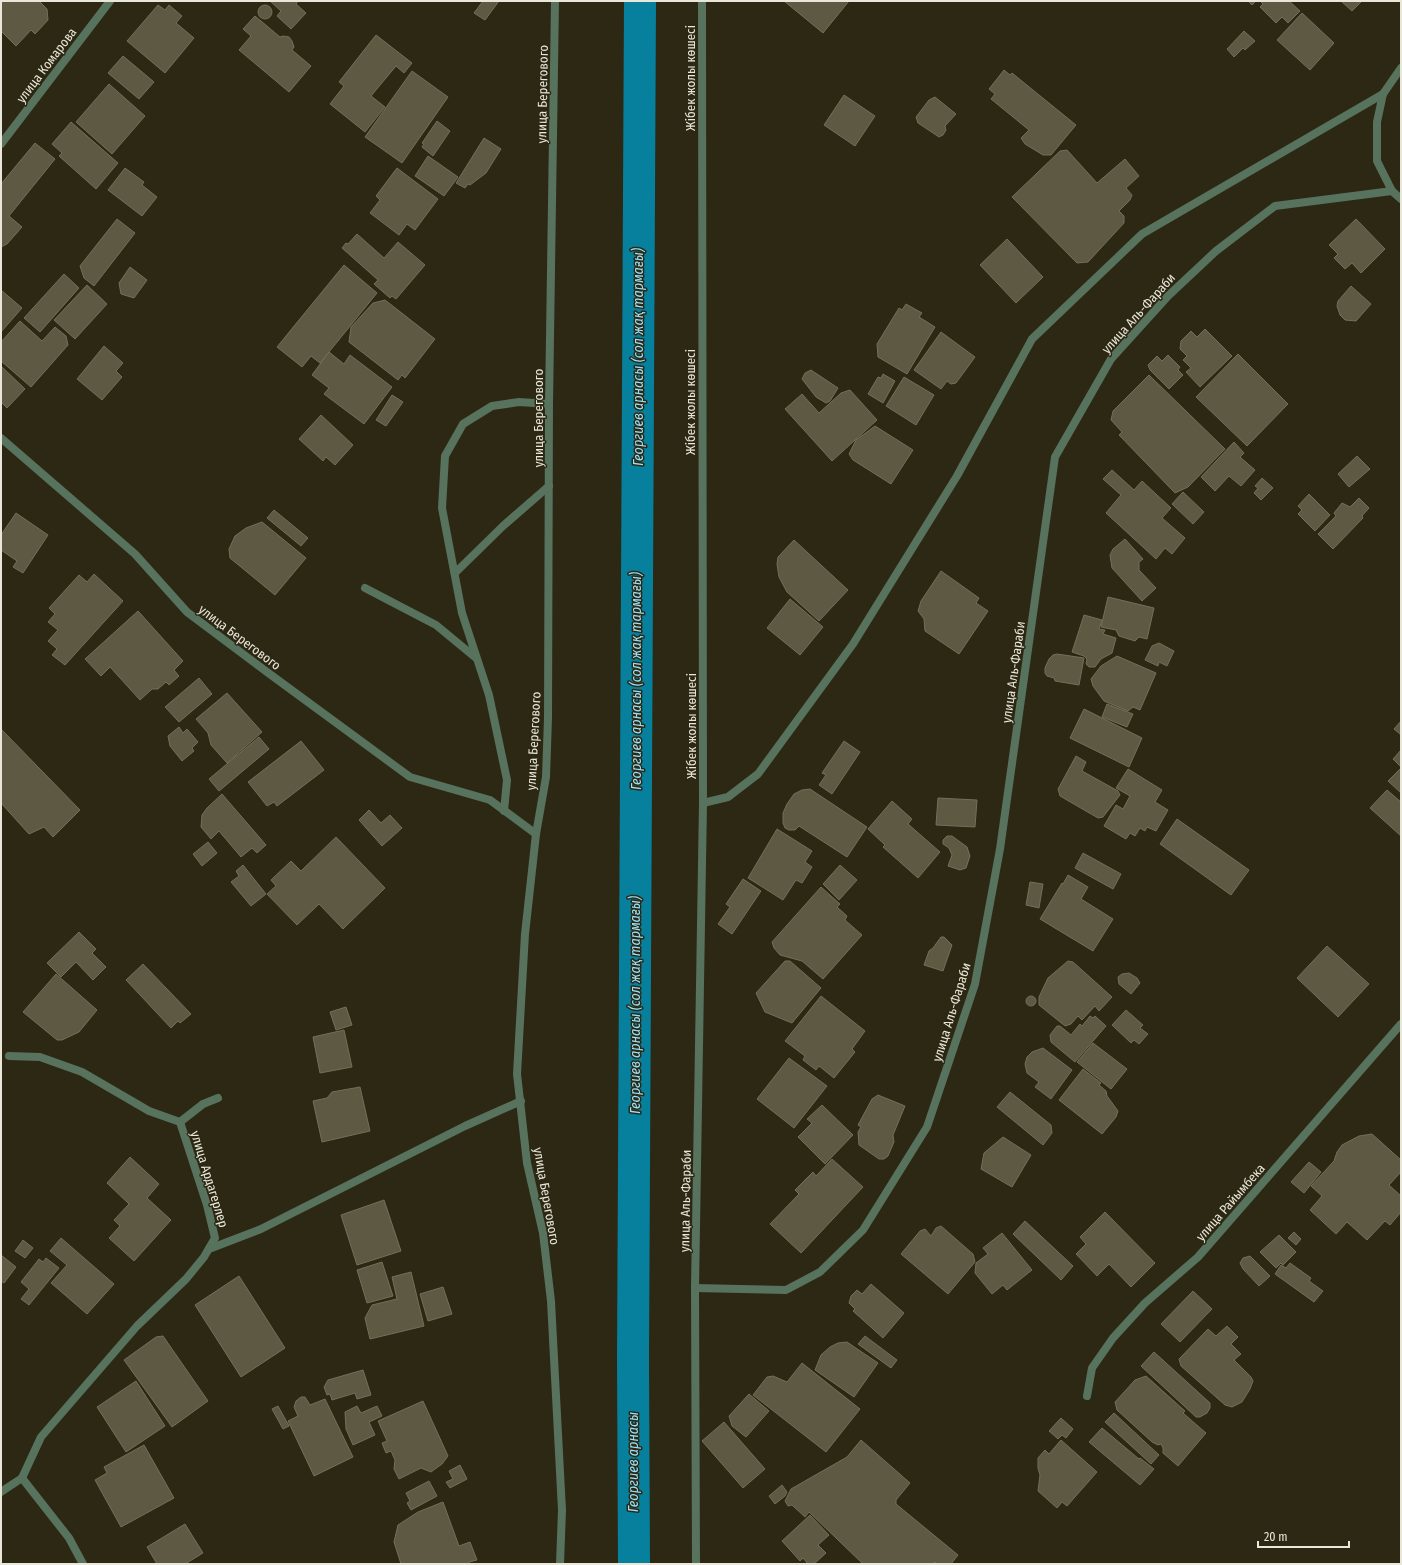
<svg xmlns="http://www.w3.org/2000/svg" width="1402" height="1565" font-family="'Fira Sans Condensed',sans-serif">
	<style>
		.lines { fill: none; stroke-linecap: round; stroke-linejoin: round }
		.canal { stroke: #07809e; stroke-width: 32 }
		.building { fill: #5e5943; stroke: #746f58 }
		.minor { stroke: #57725d; stroke-width: 8 }
		.labels { text-anchor: middle; stroke-width: 3; stroke-linejoin: round; paint-order: stroke }
		.street-label { font-size: 13px; fill: #e9e6da; stroke: #2c2813 }
		.water-label { font-size: 14px; font-style: italic; fill: #9ae1fb; stroke: #2c2813 }
	</style>
	<rect width="100%" height="100%" fill="#2c2813"/>
	<g class="lines">
		<path class="canal" d="M634,1564L633,1360L640,1"/>
	</g>
	<g class="building">
		<path d="M1,1H39L47,9L48,20L35,34L31,30L16,46L1,31Z"/>
		<path d="M270,1H298L296,4L306,13L291,29L277,16L281,11Z"/>
		<path d="M483,1H499L485,20L474,13Z"/>
		<path d="M784,1H849L823,33Z"/>
		<path d="M1248,1H1256L1252,5Z"/>
		<path d="M1260,1H1289L1300,11L1288,23L1282,17L1276,23L1260,7L1263,4Z"/>
		<path d="M1341,1H1362L1352,11Z"/>
		<circle cx="265" cy="12" r="7"/>
		<path d="M158,5L165,10L169,5L182,16L176,23L194,38L165,73L127,41Z"/>
		<path d="M1302,13L1334,43L1310,70L1277,40Z"/>
		<path d="M255,16L280,37L283,36L289,37L292,41L294,47L292,50L311,66L289,92L239,50L251,36L243,29Z"/>
		<path d="M1244,31L1255,41L1245,50L1243,48L1234,57L1227,49Z"/>
		<path d="M376,35L412,63L404,73L396,66L371,96L385,107L365,132L330,104L344,86L339,82Z"/>
		<path d="M123,56L154,82L139,99L108,73Z"/>
		<path d="M1004,70L1010,75L1012,73L1076,125L1051,155H1043L1025,144L1021,138L1029,130L991,99L995,94L989,89Z"/>
		<path d="M412,71L448,97L402,163L365,137Z"/>
		<path d="M109,84L145,116L112,154L76,122Z"/>
		<path d="M844,95L875,116L855,146L824,125Z"/>
		<path d="M935,97L956,114L945,126L946,130L943,135L939,137L918,123L916,117L929,100Z"/>
		<path d="M437,121L450,131L433,156L422,147L424,144L422,143Z"/>
		<path d="M71,122L118,163L96,189L59,156L62,153L52,144Z"/>
		<path d="M484,138L501,149L486,173L470,185L468,184L465,188L456,183Z"/>
		<path d="M35,143L55,159L9,216L22,227L7,244L1,247V184Z"/>
		<path d="M1067,150L1097,183L1125,159L1139,176L1126,188L1132,195L1130,200L1119,211L1124,216V223L1088,262L1077,263L1012,197L1060,151Z"/>
		<path d="M428,156L458,177L444,196L415,176Z"/>
		<path d="M125,168L144,182L142,185L157,197L142,216L108,190Z"/>
		<path d="M397,168L438,199L415,230L407,224L399,235L370,213L380,200L376,196Z"/>
		<path d="M117,219L135,233L94,286L84,278L80,266Z"/>
		<path d="M1356,219L1385,249L1361,273L1352,263L1345,269L1334,258L1338,254L1329,245Z"/>
		<path d="M357,234L384,258L398,242L425,265L396,299L392,296L390,298L374,284L378,280L342,248L346,243L348,244Z"/>
		<path d="M1007,239L1043,277L1016,303L980,265Z"/>
		<path d="M344,265L377,293L320,363L311,356L302,367L277,347Z"/>
		<path d="M130,267L147,280L134,298L121,294L119,283Z"/>
		<path d="M64,274L79,288L40,332L24,318Z"/>
		<path d="M87,285L107,304L75,339L54,320Z"/>
		<path d="M1351,286L1371,304L1356,321L1345,320L1340,315L1337,306L1338,301Z"/>
		<path d="M1,290L22,308L1,332Z"/>
		<path d="M385,300L435,339L405,378L402,375L398,380L349,342L351,327L373,303Z"/>
		<path d="M906,304L922,313L919,317L935,327L907,374L878,357L877,344L899,308L902,310Z"/>
		<path d="M20,321L42,341L55,327L66,336L68,345L31,387L1,361V342Z"/>
		<path d="M1205,329L1232,356L1200,387L1186,372L1191,368L1183,360L1187,356L1180,349L1181,341L1191,331L1197,337Z"/>
		<path d="M941,332L975,357L956,383L951,384L947,381L941,389L914,370Z"/>
		<path d="M104,346L123,363L116,371L122,377L102,400L77,379Z"/>
		<path d="M329,352L344,364L350,355L392,387L364,424L324,394L329,388L312,375Z"/>
		<path d="M1238,354L1288,404L1247,446L1196,397Z"/>
		<path d="M1168,355L1180,367L1178,370L1183,375L1169,389L1150,370L1148,365L1157,356L1162,361Z"/>
		<path d="M1,366L25,389L7,408L1,402Z"/>
		<path d="M811,370L838,388L830,401L826,403L816,397L802,379L805,373Z"/>
		<path d="M883,374L895,381L883,403L868,394L878,377L881,378Z"/>
		<path d="M1149,375L1225,449L1188,487L1175,493L1119,435L1122,432L1111,420L1113,411Z"/>
		<path d="M904,377L934,395L916,425L886,406Z"/>
		<path d="M850,390L877,420L832,461L785,409L802,394L819,413L841,393Z"/>
		<path d="M392,395L403,402L386,426L376,420Z"/>
		<path d="M321,415L353,445L335,465L326,457L323,461L299,439Z"/>
		<path d="M875,426L913,450L891,484L853,460L849,454L856,440Z"/>
		<path d="M1234,442L1244,453L1240,457L1255,470L1241,486L1229,476L1215,491L1201,477Z"/>
		<path d="M1357,456L1370,469L1349,487L1338,474Z"/>
		<path d="M1112,470L1134,490L1142,481L1171,508L1162,518L1185,538L1172,554L1165,548L1156,559L1106,513L1121,495L1103,479Z"/>
		<path d="M1262,478L1273,488L1261,500L1254,493L1258,488L1255,486Z"/>
		<path d="M1183,492L1204,512L1193,524L1172,504Z"/>
		<path d="M1309,494L1330,515L1315,531L1298,514L1302,510L1298,506Z"/>
		<path d="M1359,498L1369,508L1362,516L1363,518L1333,549L1318,534L1336,516L1334,513L1342,503L1350,507Z"/>
		<path d="M274,510L308,538L301,546L267,518Z"/>
		<path d="M16,513L48,535L23,573L13,567L17,561L1,550V535Z"/>
		<path d="M262,522L306,558L275,595L230,558L229,549L235,536L246,528Z"/>
		<path d="M1125,539L1143,559L1139,562V570L1156,588L1142,601L1112,568L1110,555L1113,549Z"/>
		<path d="M794,540L848,590L819,621L787,592L779,577L777,564L778,557Z"/>
		<path d="M941,571L979,598L976,603L988,611L959,654L925,631L924,619L918,611L921,601Z"/>
		<path d="M94,574L123,601L65,665L52,655L57,649L48,641L58,630L48,622L55,614L49,608L79,575L87,582Z"/>
		<path d="M1108,597L1154,608L1147,639L1139,637L1135,641L1119,636L1116,630L1101,627Z"/>
		<path d="M790,599L823,627L800,655L767,628Z"/>
		<path d="M138,611L183,661L174,670L179,676L169,685L166,682L158,689H152L140,700L110,667L101,676L85,659Z"/>
		<path d="M1084,615L1102,620L1099,629L1105,630L1103,634L1116,638L1112,653L1101,659L1095,667H1089L1086,664L1087,659L1084,656L1072,652Z"/>
		<path d="M1159,643L1174,651L1167,666L1159,662L1158,666L1145,660L1152,646Z"/>
		<path d="M1057,654L1084,658L1079,685L1055,681L1054,678L1047,676L1045,673V668L1049,659L1053,655Z"/>
		<path d="M1117,656L1156,673L1140,710L1133,707L1128,711L1104,701L1093,686L1091,679L1101,666Z"/>
		<path d="M199,678L212,694L179,722L165,707Z"/>
		<path d="M227,693L262,732L227,763L211,745L208,733L196,719Z"/>
		<path d="M1107,704L1133,714L1127,727L1102,717Z"/>
		<path d="M1084,709L1142,738L1129,767L1070,738Z"/>
		<path d="M1401,721V735L1394,729Z"/>
		<path d="M179,727L183,733L187,729L198,742L192,748L194,751L182,761L170,746L168,736Z"/>
		<path d="M1,729L80,810L53,837L44,827L29,834L1,803Z"/>
		<path d="M259,737L269,749L219,791L209,779Z"/>
		<path d="M301,741L324,770L277,806L274,802L267,806L248,782Z"/>
		<path d="M844,741L860,752L832,794L819,785L826,775L822,773Z"/>
		<path d="M1401,750V767L1393,759Z"/>
		<path d="M1076,756L1086,762L1082,771L1118,791L1120,795L1103,817L1098,818L1060,796L1058,789Z"/>
		<path d="M1401,768V793L1388,781Z"/>
		<path d="M1128,769L1162,790L1155,802L1168,810L1156,831L1147,827L1145,831L1140,828L1135,836L1130,833L1126,839L1104,826L1116,805L1123,809L1130,796L1116,788Z"/>
		<path d="M810,789L867,827L847,857L799,826L795,830H789L785,828L783,823V813L787,804L794,794L802,790Z"/>
		<path d="M1387,790L1401,802V836L1370,808Z"/>
		<path d="M222,794L266,845L257,853L252,848L241,857L219,831L211,839L201,827L202,815L207,808Z"/>
		<path d="M938,798L977,800L975,827L936,825Z"/>
		<path d="M892,801L912,819L908,824L940,852L918,878L883,847L885,845L868,829Z"/>
		<path d="M369,810L381,823L390,815L402,828L382,846L359,820Z"/>
		<path d="M1177,819L1249,870L1231,895L1160,844Z"/>
		<path d="M777,829L812,851L805,862L812,867L802,883L796,880L783,900L748,878Z"/>
		<path d="M947,836H952L967,847L970,856L966,868L960,870L948,866L952,855L949,848L943,844V840Z"/>
		<path d="M336,837L385,888L343,929L319,904L297,925L267,894L276,886L271,880L291,861L301,871Z"/>
		<path d="M208,842L217,853L202,866L193,854Z"/>
		<path d="M1083,853L1121,874L1113,889L1075,868Z"/>
		<path d="M243,865L266,894L251,906L231,882L239,876L236,871Z"/>
		<path d="M840,865L857,880L839,900L823,884Z"/>
		<path d="M1068,875L1088,887L1081,899L1113,919L1093,951L1040,919L1062,883L1063,884Z"/>
		<path d="M743,879L761,891L732,934L718,924L730,907L726,904Z"/>
		<path d="M1030,882L1043,884L1039,908L1026,905Z"/>
		<path d="M821,887L840,904L837,907L847,916L845,920L862,935L823,979L802,961L780,955L774,948L772,942Z"/>
		<path d="M79,932L96,949L92,953L106,967L93,980L76,962L61,977L47,963Z"/>
		<path d="M941,937H944L952,945L943,971L924,965L929,951L933,948Z"/>
		<path d="M1327,946L1369,984L1338,1017L1297,978Z"/>
		<path d="M785,961H790L821,988L792,1023L765,1012L756,993Z"/>
		<path d="M1068,961L1073,962L1112,997L1099,1011L1095,1006L1082,1020L1078,1016L1071,1024L1065,1026L1039,1005V997L1048,978Z"/>
		<path d="M143,964L191,1014L180,1023L178,1021L171,1028L126,980Z"/>
		<path d="M1129,973L1137,978L1140,983L1131,994L1119,984L1118,977L1122,974Z"/>
		<path d="M56,974L97,1010L79,1032L62,1040H57L23,1012Z"/>
		<path d="M821,996L865,1031L852,1049L855,1052L834,1078L819,1066L816,1070L803,1060L805,1056L785,1041Z"/>
		<circle cx="1031" cy="1001" r="5"/>
		<path d="M346,1007L352,1025L336,1030L330,1012Z"/>
		<path d="M1126,1010L1143,1025L1140,1028L1148,1034L1139,1044L1134,1040L1131,1043L1112,1025Z"/>
		<path d="M1090,1016L1093,1018L1095,1016L1106,1026L1075,1062L1051,1042L1050,1035L1057,1026H1060L1071,1035L1080,1024L1082,1026Z"/>
		<path d="M344,1030L352,1067L320,1073L313,1037Z"/>
		<path d="M1093,1043L1127,1069L1111,1089L1077,1062Z"/>
		<path d="M1043,1048L1072,1070L1051,1099L1035,1087L1039,1082L1027,1073L1025,1064L1027,1057L1032,1052Z"/>
		<path d="M789,1058L827,1086L794,1128L757,1099Z"/>
		<path d="M1083,1069L1101,1083L1099,1085L1106,1091L1107,1096L1118,1111L1116,1117L1102,1134L1059,1100Z"/>
		<path d="M360,1087L370,1131L322,1142L313,1101L327,1098L332,1092Z"/>
		<path d="M1010,1092L1051,1125L1052,1133L1043,1145L997,1107Z"/>
		<path d="M878,1095L905,1106L893,1135L894,1142L888,1156L884,1159H879L859,1145L858,1132L861,1127L858,1125L872,1099Z"/>
		<path d="M822,1105L853,1135L825,1164L798,1137L812,1123L807,1119Z"/>
		<path d="M1372,1134L1401,1160V1172L1389,1185L1401,1196V1212L1390,1225L1385,1221L1367,1240L1347,1222L1336,1234L1310,1210L1322,1196L1311,1186L1334,1161L1337,1152L1342,1145L1359,1136Z"/>
		<path d="M1003,1137L1031,1155L1012,1187L981,1169L984,1153Z"/>
		<path d="M130,1157L159,1184L147,1198L171,1220L134,1261L109,1238L120,1226L114,1220L129,1204L107,1183Z"/>
		<path d="M832,1159L863,1187L801,1253L770,1224L799,1194L795,1190L813,1172L816,1176Z"/>
		<path d="M1309,1162L1321,1172L1304,1193L1291,1182Z"/>
		<path d="M384,1200L401,1251L357,1265L341,1215Z"/>
		<path d="M1105,1212L1155,1263L1131,1287L1109,1264L1097,1276L1076,1254L1086,1244L1080,1237Z"/>
		<path d="M1025,1221L1073,1266L1061,1280L1013,1234Z"/>
		<path d="M941,1226L973,1254L975,1262L948,1294L901,1254L920,1231L925,1229L931,1236L936,1228Z"/>
		<path d="M1294,1232L1301,1239L1296,1245L1288,1238Z"/>
		<path d="M1002,1233L1032,1270L1007,1290L1003,1285L992,1294L975,1273L976,1263L988,1254L983,1248Z"/>
		<path d="M1279,1235L1296,1252L1283,1265L1281,1263L1276,1268L1260,1252Z"/>
		<path d="M61,1238L114,1284L87,1314L51,1283L67,1265L50,1251Z"/>
		<path d="M23,1240L33,1248L25,1258L15,1251Z"/>
		<path d="M1,1255L16,1267L4,1283L1,1281Z"/>
		<path d="M1250,1256L1270,1276L1259,1286L1243,1269L1240,1263L1243,1258Z"/>
		<path d="M46,1258L59,1268L29,1305L21,1299L29,1289L21,1282L39,1259L43,1262Z"/>
		<path d="M382,1262L393,1296L367,1303L357,1270Z"/>
		<path d="M1290,1263L1311,1278L1309,1281L1323,1291L1314,1302L1275,1274L1281,1265L1286,1268Z"/>
		<path d="M411,1272L424,1326L370,1339L365,1318L372,1305L397,1299L392,1277Z"/>
		<path d="M239,1276L285,1348L241,1377L195,1305Z"/>
		<path d="M871,1284L904,1313L883,1338L853,1311L855,1309L849,1303L851,1296L857,1290L862,1294Z"/>
		<path d="M443,1287L452,1314L428,1321L420,1294Z"/>
		<path d="M1193,1291L1212,1309L1180,1342L1161,1324Z"/>
		<path d="M1227,1326L1238,1337L1231,1344L1241,1354L1234,1360L1251,1377L1253,1381L1250,1389L1242,1402L1232,1407L1225,1405L1181,1366L1179,1359L1208,1329L1216,1336Z"/>
		<path d="M163,1336L208,1401L172,1427L124,1360L156,1337Z"/>
		<path d="M865,1336L897,1360L891,1368L858,1344Z"/>
		<path d="M847,1342L878,1363L854,1397L815,1370L821,1355L830,1347L838,1343Z"/>
		<path d="M1154,1352L1210,1403V1408L1207,1413L1200,1417H1196L1141,1366Z"/>
		<path d="M802,1363L860,1409L826,1452L753,1395L767,1377L773,1376L787,1382Z"/>
		<path d="M363,1370L371,1395L357,1399L355,1393L332,1400L330,1394L327,1395L324,1387L328,1380Z"/>
		<path d="M1146,1376L1185,1411L1183,1413L1206,1433L1178,1466L1163,1453V1448L1161,1444L1158,1445L1152,1442L1117,1410L1115,1402L1135,1380Z"/>
		<path d="M136,1381L165,1426L126,1452L97,1407Z"/>
		<path d="M749,1394L769,1411L746,1437L732,1426L729,1416Z"/>
		<path d="M301,1397H305L310,1405L325,1399L353,1457L314,1476L288,1421L298,1416L294,1407L296,1401Z"/>
		<path d="M423,1401L448,1456L442,1464L431,1472L421,1468L399,1479L394,1469L395,1460L391,1451L386,1453L382,1443L387,1441L378,1421Z"/>
		<path d="M278,1406L289,1426L283,1429L272,1409Z"/>
		<path d="M357,1406L361,1413L377,1406L382,1416L369,1422L375,1435L353,1445L346,1429L345,1412Z"/>
		<path d="M1114,1413L1159,1455L1151,1464L1105,1422Z"/>
		<path d="M1061,1418L1073,1429L1066,1438L1062,1435L1058,1439L1049,1431Z"/>
		<path d="M724,1422L765,1469L743,1488L702,1441Z"/>
		<path d="M1102,1428L1139,1459L1140,1458L1154,1469L1140,1485L1089,1442Z"/>
		<path d="M861,1440L910,1483L896,1500V1504L958,1555L951,1564H937L935,1562L933,1564H863L809,1512L805,1517L792,1505L788,1506L785,1501L791,1489L847,1457Z"/>
		<path d="M1061,1440L1097,1472L1067,1506L1062,1502L1057,1508L1038,1491L1040,1475L1038,1468V1458L1045,1450L1049,1454Z"/>
		<path d="M144,1445L174,1498L121,1527L95,1480L107,1473L104,1467Z"/>
		<path d="M460,1465L467,1479L450,1488L446,1482L453,1479L449,1471Z"/>
		<path d="M429,1481L437,1496L411,1510L407,1503L410,1501L406,1493Z"/>
		<path d="M782,1485L787,1492L785,1496L775,1504L769,1496Z"/>
		<path d="M443,1502L459,1546L470,1542L477,1560L469,1562L470,1564H401L394,1542L398,1525L418,1512Z"/>
		<path d="M810,1515L829,1535L818,1545L826,1553L814,1564H808L803,1558L800,1561L782,1541Z"/>
		<path d="M185,1524L203,1553L185,1564H157L147,1547Z"/>
	</g>
	<g class="lines">
		<g class="minor">
			<path d="M555,1L549,404L548,718L546,777L536,834L525,934L517,1074L527,1163L543,1233L551,1301L562,1510L560,1564"/>
			<path d="M1401,68L1383,94L1377,122V161L1392,191L1401,199"/>
			<path d="M1,144L110,1"/>
			<path d="M1,438L135,554L187,612L267,672L410,777L490,800L536,834"/>
			<path d="M455,573L503,526L549,486"/>
			<path d="M365,588L436,625L476,658"/>
			<path d="M703,803L728,797L758,774L853,644L957,476L1032,339L1142,234L1383,94"/>
			<path d="M504,811L507,780L489,695L462,613L442,508L445,456L463,424L492,406L519,402L549,404"/>
			<path d="M180,1122L203,1104L218,1098"/>
			<path d="M209,1249L261,1229L465,1126L521,1101"/>
			<path d="M695,1288L786,1290L820,1272L863,1230L927,1127L975,984L1000,849L1055,457L1111,359L1168,296L1216,251L1275,206L1392,191"/>
			<path d="M1087,1396L1092,1368L1113,1338L1145,1303L1198,1257L1401,1024"/>
			<path d="M22,1478L69,1538L83,1564"/>
			<path d="M1,1492L22,1478L41,1437L137,1326L186,1279L204,1257L215,1238L207,1205L180,1122L149,1111L82,1072L40,1057L9,1056"/>
			<path d="M696,1564L695,1288L703,803L702,1"/>
		</g>
	</g>
	<g class="labels">
		<g class="street-label">
			<text transform="translate(46 65) rotate(-53)" y="5">улица Комарова</text>
			<text transform="translate(690 78) rotate(-90)" y="5">Жібек жолы көшесі</text>
			<text transform="translate(542 94) rotate(-89)" y="5">улица Берегового</text>
			<text transform="translate(1138 313) rotate(-48)" y="5">улица Аль-Фараби</text>
			<text transform="translate(690 402) rotate(-90)" y="5">Жібек жолы көшесі</text>
			<text transform="translate(538 418) rotate(-90)" y="5">улица Берегового</text>
			<text transform="translate(240 637) rotate(37)" y="5">улица Берегового</text>
			<text transform="translate(1013 672) rotate(-82)" y="5">улица Аль-Фараби</text>
			<text transform="translate(691 726) rotate(-90)" y="5">Жібек жолы көшесі</text>
			<text transform="translate(533 741) rotate(-87)" y="5">улица Берегового</text>
			<text transform="translate(951 1012) rotate(-73)" y="5">улица Аль-Фараби</text>
			<text transform="translate(210 1179) rotate(73)" y="5">улица Ардагерлер</text>
			<text transform="translate(547 1196) rotate(80)" y="5">улица Берегового</text>
			<text transform="translate(685 1201) rotate(-89)" y="5">улица Аль-Фараби</text>
			<text transform="translate(1230 1202) rotate(-49)" y="5">улица Райымбека</text>
		</g>
		<g class="water-label">
			<text transform="translate(638 357) rotate(-90)" y="5">Георгиев арнасы (сол жақ тармағы)</text>
			<text transform="translate(636 681) rotate(-90)" y="5">Георгиев арнасы (сол жақ тармағы)</text>
			<text transform="translate(635 1005) rotate(-90)" y="5">Георгиев арнасы (сол жақ тармағы)</text>
			<text transform="translate(633 1462) rotate(-90)" y="5">Георгиев арнасы</text>
		</g>
	</g>
	<rect width="1402" height="1565" fill="none" stroke="#e9e6da" stroke-width="4"/>
	<path d="M1258 1541v6h91v-6" fill="none" stroke="#e9e6da" stroke-width="2"/>
	<text x="1264" y="1541" font-size="12" fill="#e9e6da" stroke="#2c2813" stroke-width="3" paint-order="stroke">20 m</text>
</svg>
